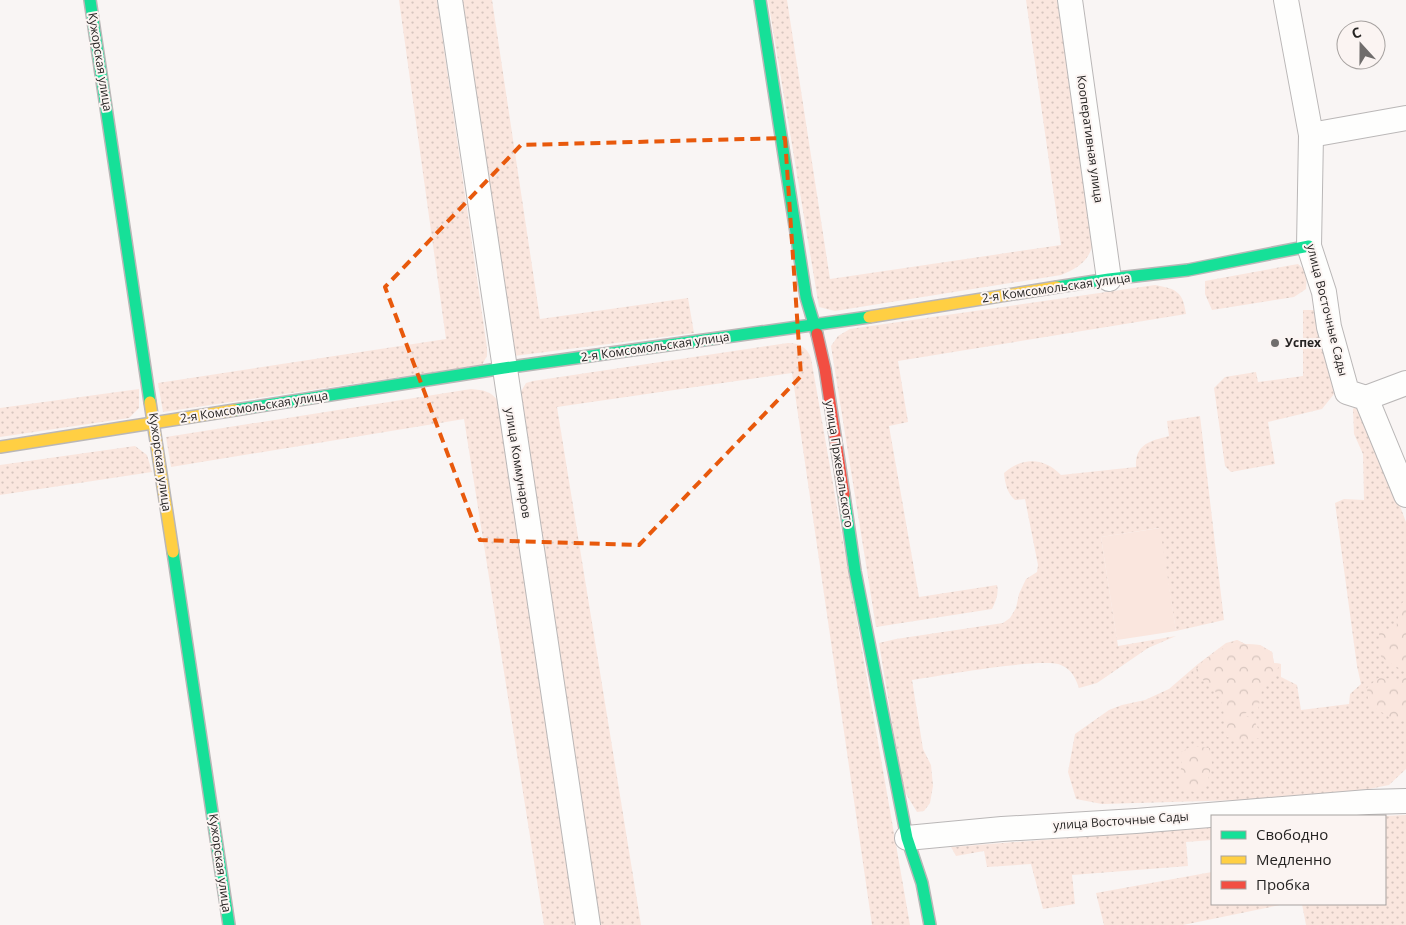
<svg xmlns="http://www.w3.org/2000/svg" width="1406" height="925" font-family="'Open Sans',sans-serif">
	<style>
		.grass { fill: url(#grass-dots) }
		.forest { fill: url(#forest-crowns) }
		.park { fill: #fae6de }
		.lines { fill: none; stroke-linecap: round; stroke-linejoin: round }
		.street-casing { stroke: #bab7b7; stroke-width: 26 }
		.fast-casing { stroke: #bab7b7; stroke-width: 14 }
		.slow-casing { stroke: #bab7b7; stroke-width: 14 }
		.jam-casing { stroke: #bab7b7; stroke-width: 14 }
		.street { stroke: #fefefd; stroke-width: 24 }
		.fast { stroke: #16e098; stroke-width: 11 }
		.slow { stroke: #ffcf43; stroke-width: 11 }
		.jam { stroke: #f24e42; stroke-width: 11 }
		.marked { fill: none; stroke: #e8590c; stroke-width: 4; stroke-dasharray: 10 6; stroke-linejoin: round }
		.poi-dot { fill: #706d6c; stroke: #fbf4f2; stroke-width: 2 }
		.labels { text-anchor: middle; stroke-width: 4; stroke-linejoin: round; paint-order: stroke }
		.street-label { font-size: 12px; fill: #262423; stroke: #fbf4f2 }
		.poi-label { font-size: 12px; font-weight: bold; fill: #262423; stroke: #fbf4f2; text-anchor: start }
	</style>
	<defs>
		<pattern id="grass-dots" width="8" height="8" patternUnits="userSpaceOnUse" patternTransform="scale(1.25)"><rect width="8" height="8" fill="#fae6de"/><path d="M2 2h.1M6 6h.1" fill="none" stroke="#d6c5be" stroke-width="1.8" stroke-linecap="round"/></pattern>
		<pattern id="forest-crowns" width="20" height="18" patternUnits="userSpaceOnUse" patternTransform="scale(1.25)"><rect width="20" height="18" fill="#fae6de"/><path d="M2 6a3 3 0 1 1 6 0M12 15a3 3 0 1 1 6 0" fill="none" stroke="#d6c5be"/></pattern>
	</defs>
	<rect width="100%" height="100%" fill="#f9f5f4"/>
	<g class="grass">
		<path d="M399,0H437L487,348V356L482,365L163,412L158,383L446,339Z"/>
		<path d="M457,0H492L540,319L688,298L694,333L514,356Z"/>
		<path d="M768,0H787L830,279L1061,245L1026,0H1060L1094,240C1090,260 1079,268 1061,275L835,311L819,307Z"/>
		<path d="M1298,264L1307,272L1306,289L1294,297L1212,310L1205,294V281Z"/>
		<path d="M1155,285C1176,289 1183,291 1186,314L898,361L908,422L889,426L919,597L997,585C999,593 996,601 992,609L876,627L831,346L838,336L850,329Z"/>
		<path d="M1303,310H1315L1334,394L1322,409L1268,422L1275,464L1231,472L1225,466L1214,388L1225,377L1256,372L1258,382L1303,376Z"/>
		<path d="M788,343C799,343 807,347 811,358L910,925H872L792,373L557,407L641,925H599L519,395L526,383L533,381Z"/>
		<path d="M139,389V408L129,418L0,437V408Z"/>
		<path d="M471,389C483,390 491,391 498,401L577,925H544L464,419L171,467L166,437Z"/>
		<path d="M1359,403L1366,416L1406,522V769L1389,785L1354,792L1240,800L1102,804L1076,799L1068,772L1075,734L1109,710L1122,705L1145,700L1169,689L1198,664L1226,643L1237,640L1245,644L1260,645L1272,652L1274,663L1281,664V677L1297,685L1301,710L1349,704L1350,694L1361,684L1357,666L1335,503L1344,499L1364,500L1363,454L1354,434L1353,409Z"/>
		<path d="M1200,416L1224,620L1176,631L1159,528L1101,537L1118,646L1176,636L1148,648L1097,683L1079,688C1075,677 1072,670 1061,665C1043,657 937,676 912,680L923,749L931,765L933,786L930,803L924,811L917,812L903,789L879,643L896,639L1003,623L1010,618L1016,608L1019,594L1026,579L1037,572L1038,565L1025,499L1015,500C1007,493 1005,483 1004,473C1022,457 1044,457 1061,475L1136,467C1135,444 1150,441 1169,436L1167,421Z"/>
		<path d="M135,446L147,455L152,472L0,495V465Z"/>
		<path d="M1406,815V925H1306L1302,904H1385V816H1383Z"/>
		<path d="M1212,827V840L1186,842L1188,866L1072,875L1075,904L1043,909L1031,864L987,867L984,851L956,856L951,847Z"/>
		<path d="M1212,872V904H1285L1183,925H1104L1096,893Z"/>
	</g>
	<g class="forest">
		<path d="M1406,598V719L1398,723L1371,705L1368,699L1367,688L1378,678L1399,679L1405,672L1381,657L1379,632L1396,628L1400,606Z"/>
		<path d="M1237,640L1245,644L1260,645L1272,652L1274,663L1281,664L1262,690L1258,709L1243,714L1254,720L1262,737L1246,742L1227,737C1222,701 1225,694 1193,673L1205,659Z"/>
		<path d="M1192,746L1210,748L1212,764L1206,787L1194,792L1179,786L1182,759L1181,752Z"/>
	</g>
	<path class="park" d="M1160,528L1176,631L1117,640L1101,537Z"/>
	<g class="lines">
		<defs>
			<g id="street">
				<path d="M450,0L588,925"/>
				<path d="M1070,0L1109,279"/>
				<path d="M1286,0L1311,135L1309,246L1324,292L1329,327L1347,392L1366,398L1406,495"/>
				<path d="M1311,135L1406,118"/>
				<path d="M1366,398L1406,383"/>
				<path d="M907,838L1002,829L1136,821L1368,802L1406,801"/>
			</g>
			<g id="fast">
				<path d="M90,0L150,402"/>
				<path d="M760,0L806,297L817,334"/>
				<path d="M1057,287L1109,279L1188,270L1309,246"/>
				<path d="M235,410L504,368L869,317"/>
				<path d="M844,495L855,571L907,838L922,883L930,925"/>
				<path d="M173,552L229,925"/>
			</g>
			<g id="slow">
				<path d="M869,317L1057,287"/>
				<path d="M150,402L173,552"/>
				<path d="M0,447L235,410"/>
			</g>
			<path id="jam" d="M817,334L825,369L844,495"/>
		</defs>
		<use href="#street" class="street-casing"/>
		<use href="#fast" class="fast-casing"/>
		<use href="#slow" class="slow-casing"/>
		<use href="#jam" class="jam-casing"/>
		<use href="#street" class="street"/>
		<use href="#fast" class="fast"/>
		<use href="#slow" class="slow"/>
		<use href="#jam" class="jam"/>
	</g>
	<path class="marked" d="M785,138L801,376L639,545L480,540L385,287L521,145Z"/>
	<circle class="poi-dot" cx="1275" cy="343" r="5"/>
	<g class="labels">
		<g class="street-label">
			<text transform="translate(100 62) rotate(81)" y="4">Кужорская улица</text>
			<text transform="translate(1090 139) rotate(82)" y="4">Кооперативная улица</text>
			<text transform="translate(1056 288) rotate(-8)" y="4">2-я Комсомольская улица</text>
			<text transform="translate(1327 310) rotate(76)" y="4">улица Восточные Сады</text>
			<text transform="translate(655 347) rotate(-8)" y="4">2-я Комсомольская улица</text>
			<text transform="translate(254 407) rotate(-9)" y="4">2-я Комсомольская улица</text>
			<text transform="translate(160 462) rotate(82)" y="4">Кужорская улица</text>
			<text transform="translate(518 463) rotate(81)" y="4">улица Коммунаров</text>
			<text transform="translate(839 464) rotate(81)" y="4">улица Пржевальского</text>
			<text transform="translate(1121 821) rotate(-4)" y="4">улица Восточные Сады</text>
			<text transform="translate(220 863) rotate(82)" y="4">Кужорская улица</text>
		</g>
		<g class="poi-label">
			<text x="1285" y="347">Успех</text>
		</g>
	</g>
	<rect x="1211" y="815" width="175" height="90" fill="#fbf4f2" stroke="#a6a19f"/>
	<rect x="1221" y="831" width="25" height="8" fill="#16e098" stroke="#a6a19f"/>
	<text x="1256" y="840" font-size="15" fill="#262423">Свободно</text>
	<rect x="1221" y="856" width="25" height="8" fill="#ffcf43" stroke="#a6a19f"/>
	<text x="1256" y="865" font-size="15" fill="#262423">Медленно</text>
	<rect x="1221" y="881" width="25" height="8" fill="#f24e42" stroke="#a6a19f"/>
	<text x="1256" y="890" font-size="15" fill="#262423">Пробка</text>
	<g transform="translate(1361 45) rotate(339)"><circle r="24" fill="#fbf4f2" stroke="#a6a19f"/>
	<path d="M0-4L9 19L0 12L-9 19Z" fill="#706d6c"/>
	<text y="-8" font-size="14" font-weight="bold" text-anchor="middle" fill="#262423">С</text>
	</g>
</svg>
